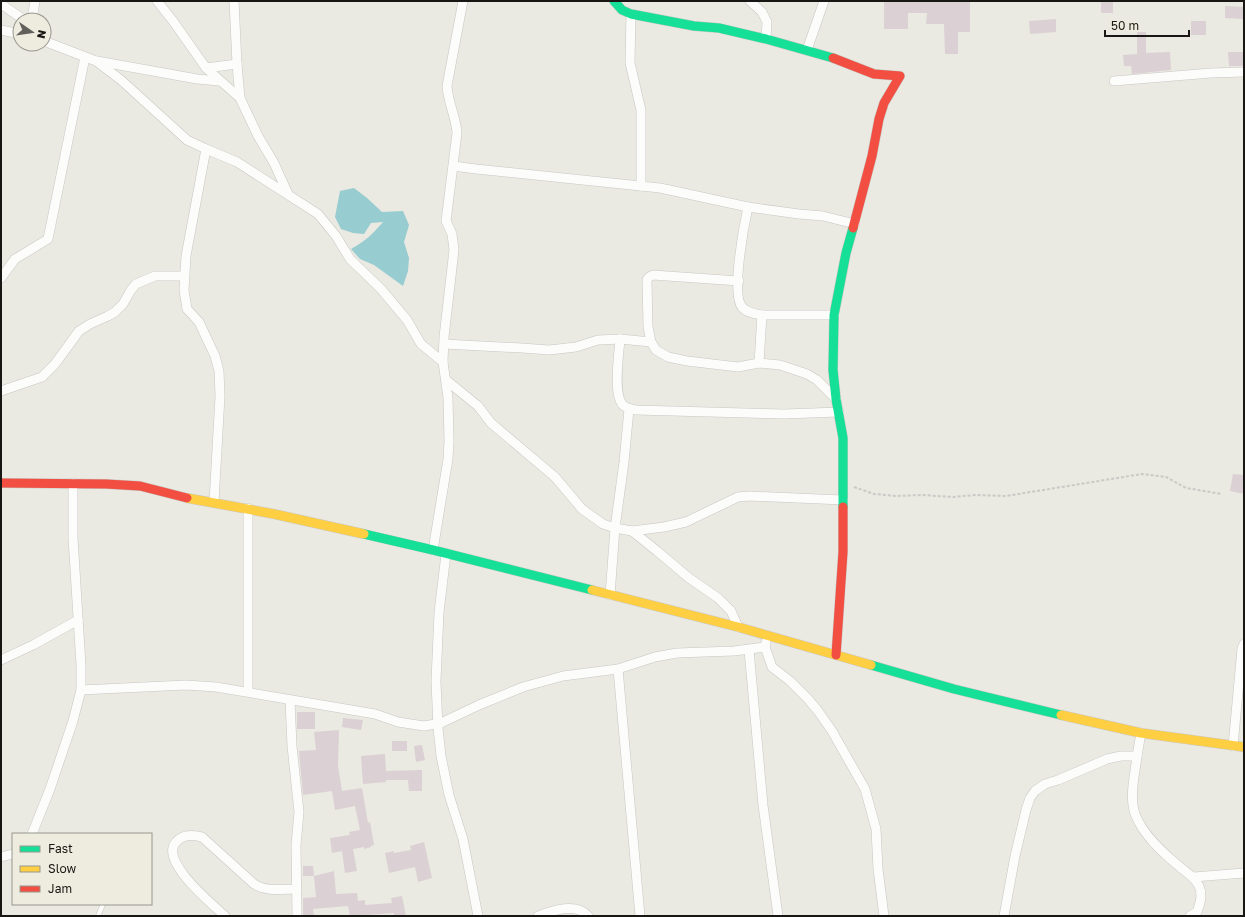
<svg xmlns="http://www.w3.org/2000/svg" width="1245" height="917" font-family="'Golos Text',sans-serif">
	<style>
		.water { fill: #97ccd0 }
		.building { fill: #dbd0d3 }
		.lines { fill: none; stroke-linecap: round; stroke-linejoin: round }
		.lane-casing { stroke: #c8c7c2; stroke-width: 5.5 }
		.street-casing { stroke: #c8c7c2; stroke-width: 10 }
		.fast-casing { stroke: #c8c7c2; stroke-width: 10 }
		.slow-casing { stroke: #c8c7c2; stroke-width: 10 }
		.jam-casing { stroke: #c8c7c2; stroke-width: 10 }
		.path { stroke: #c9c9c6; stroke-width: 2; stroke-dasharray: 3 2; stroke-linecap: butt }
		.lane { stroke: #fcfcfb; stroke-width: 4.5 }
		.street { stroke: #fcfcfb; stroke-width: 9 }
		.fast { stroke: #16e098; stroke-width: 9 }
		.slow { stroke: #ffcf43; stroke-width: 9 }
		.jam { stroke: #f24e42; stroke-width: 9 }
	</style>
	<rect width="100%" height="100%" fill="#eae9e2"/>
	<path class="water" d="M354,188L367,198L382,212L403,211L409,225L404,242L409,258L408,271L403,286L374,265L360,259L351,249C364,242 373,234 383,222L371,223L364,234L353,233L341,229L335,217L340,191Z"/>
	<g class="building">
		<path d="M884,1H970V32H958V54H945L944,24H926L927,13H908V29H884Z"/>
		<rect x="1101" y="2" width="12" height="11"/>
		<path d="M1225,6L1244,7V19L1225,18Z"/>
		<path d="M1056,19V32L1030,34L1029,21Z"/>
		<rect x="1191" y="21" width="15" height="14"/>
		<path d="M1137,32H1146V53L1170,52L1171,70L1132,74L1131,66H1124L1123,55L1137,54Z"/>
		<path d="M1228,52H1244V66H1229Z"/>
		<path d="M1233,474L1244,475V494L1230,491Z"/>
		<rect x="297" y="712" width="18" height="17"/>
		<path d="M343,718L363,720L361,730L342,727Z"/>
		<path d="M339,730L338,766L342,791L362,788L368,823L370,822L374,845L371,846V847L364,849V847L353,849L357,871L345,873L342,851L332,853L330,838L350,835L349,832L360,830L355,806L335,810L332,791L303,795L299,751L316,750L314,732Z"/>
		<rect x="392" y="741" width="15" height="10"/>
		<path d="M422,745L425,760L416,762L414,746Z"/>
		<path d="M385,754L386,771L422,770V791H409L408,780H386V782L363,784L361,756Z"/>
		<path d="M424,842L432,878L418,882L415,867L389,873L385,853L394,851V853L411,850L410,846Z"/>
		<path d="M303,866H313L314,876H303Z"/>
		<path d="M334,871L336,894L357,893L358,901L365,900V905L392,903L391,898L402,896L406,916H394V913L366,915L367,916H350L348,906L313,909L314,916H303V898L316,897L314,876Z"/>
	</g>
	<g class="lines">
		<defs>
			<path id="lane" d="M98,916L103,904"/>
			<g id="street">
				<path d="M157,1L173,21L206,68L240,98"/>
				<path d="M234,1L237,64L240,98L258,136L274,163L288,194"/>
				<path d="M750,1L762,12L767,22L766,39"/>
				<path d="M1,4L24,20"/>
				<path d="M631,14L630,63L641,110V186"/>
				<path d="M32,20L35,1"/>
				<path d="M1,30L20,34"/>
				<path d="M44,41L96,61L121,80L187,140L206,149L237,162L318,214L336,236L350,259L381,289L407,320L421,344L443,362"/>
				<path d="M807,50L824,1"/>
				<path d="M97,61L197,79L219,81"/>
				<path d="M206,68L237,64"/>
				<path d="M1114,81L1211,73L1244,72"/>
				<path d="M206,149L186,256L184,290L187,309L199,322L215,356L219,371L220,396L214,502"/>
				<path d="M453,166L476,169L660,188L748,207L799,214L823,216L855,224"/>
				<path d="M748,207C744,225 731,294 742,307C747,313 755,314 762,315H834"/>
				<path d="M1,278L15,259L48,239L85,57"/>
				<path d="M739,281L653,275L649,277L647,280L648,327L651,342L656,350L668,357L687,361L738,367L759,363L780,365L807,374L817,380L836,399"/>
				<path d="M620,339C619,354 613,392 622,404C625,408 631,409 636,410L784,414L839,412"/>
				<path d="M444,344L522,348L549,350L576,347L598,340L620,339L651,342"/>
				<path d="M759,363L762,315"/>
				<path d="M446,380L478,406L491,423L555,477L582,509L603,524L615,528L632,531L664,527L686,522L738,497L749,496L843,500"/>
				<path d="M1,391L42,377L55,364L79,331L90,324L108,316L115,312L123,304L131,290L136,284L155,276H184"/>
				<path d="M632,531L657,551L689,578L718,598L731,611L738,627"/>
				<path d="M433,550L448,459L449,441L448,398L443,362L444,337L454,250L452,234L446,221L457,133C456,117 448,103 447,86L463,1"/>
				<path d="M446,554L439,612L436,681L438,728L441,756L449,795L463,839L478,916"/>
				<path d="M610,595L615,528L624,462L629,409"/>
				<path d="M766,642L765,647L772,667L790,681L808,699L818,711L832,731L865,789L876,829L878,869L884,916"/>
				<path d="M749,650L763,805L778,916"/>
				<path d="M1,660L33,645L78,620"/>
				<path d="M618,669L640,916"/>
				<path d="M81,690L186,685L216,687L375,714L398,722L424,726L441,723L479,705L523,687L563,676L618,669L655,657L677,653L734,651L765,647"/>
				<path d="M248,691V508"/>
				<path d="M290,700L292,746L299,812L296,845L297,916"/>
				<path d="M1233,746L1242,649L1244,644"/>
				<path d="M1137,756C1135,774 1129,796 1135,814C1143,835 1163,853 1180,867C1187,873 1195,877 1199,886C1203,895 1200,904 1197,912L1190,916"/>
				<path d="M32,834L50,789L73,721L81,690V665L73,538V483"/>
				<path d="M1,857L13,854"/>
				<path d="M1194,877L1244,873"/>
				<path d="M225,916C212,904 159,861 176,842C183,834 192,835 202,837L254,884C267,892 282,889 297,889"/>
				<path d="M538,916C552,911 576,902 588,916"/>
				<path d="M1004,916L1015,856L1026,810L1030,798L1035,791L1045,784L1058,780L1107,759L1121,756H1137L1141,733"/>
			</g>
			<g id="fast">
				<path d="M614,1L622,10L631,14L694,26L719,28L766,39L833,58"/>
				<path d="M843,507V438L836,399L833,370L834,315L846,253L853,228"/>
				<path d="M364,534L433,550L592,590"/>
				<path d="M871,665L954,689L1061,715"/>
			</g>
			<g id="slow">
				<path d="M187,498L274,514L364,534"/>
				<path d="M592,590L738,627L871,665"/>
				<path d="M1061,715L1141,733L1244,747"/>
			</g>
			<g id="jam">
				<path d="M833,58L874,74L900,76L884,103L879,119L872,156L853,228"/>
				<path d="M1,483L106,484L140,486L187,498"/>
				<path d="M836,655L843,552V507"/>
			</g>
		</defs>
		<use href="#lane" class="lane-casing"/>
		<use href="#street" class="street-casing"/>
		<use href="#fast" class="fast-casing"/>
		<use href="#slow" class="slow-casing"/>
		<use href="#jam" class="jam-casing"/>
		<path class="path" d="M854,487L874,494L897,496L922,495L953,497L975,495L1006,496L1142,474L1166,477L1186,488L1222,494"/>
		<use href="#lane" class="lane"/>
		<use href="#street" class="street"/>
		<use href="#fast" class="fast"/>
		<use href="#slow" class="slow"/>
		<use href="#jam" class="jam"/>
	</g>
	<rect width="1245" height="917" fill="none" stroke="#181713" stroke-width="4"/>
	<rect x="12" y="833" width="140" height="72" fill="#eeecdf" stroke="#98978d"/>
	<rect x="20" y="846" width="20" height="6" fill="#16e098" stroke="#98978d"/>
	<text x="48" y="853" font-size="12" fill="#181713">Fast</text>
	<rect x="20" y="866" width="20" height="6" fill="#ffcf43" stroke="#98978d"/>
	<text x="48" y="873" font-size="12" fill="#181713">Slow</text>
	<rect x="20" y="886" width="20" height="6" fill="#f24e42" stroke="#98978d"/>
	<text x="48" y="893" font-size="12" fill="#181713">Jam</text>
	<g transform="translate(32 32) rotate(103)"><circle r="19" fill="#eeecdf" stroke="#98978d"/>
	<path d="M0-3L7 15L0 10L-7 15Z" fill="#62605b"/>
	<text y="-6" font-size="11" font-weight="bold" text-anchor="middle" fill="#181713">N</text>
	</g>
	<path d="M1105 30v6h84v-6" fill="none" stroke="#181713" stroke-width="2"/>
	<text x="1111" y="30" font-size="12" fill="#181713" stroke="#eeecdf" stroke-width="3" paint-order="stroke">50 m</text>
</svg>
